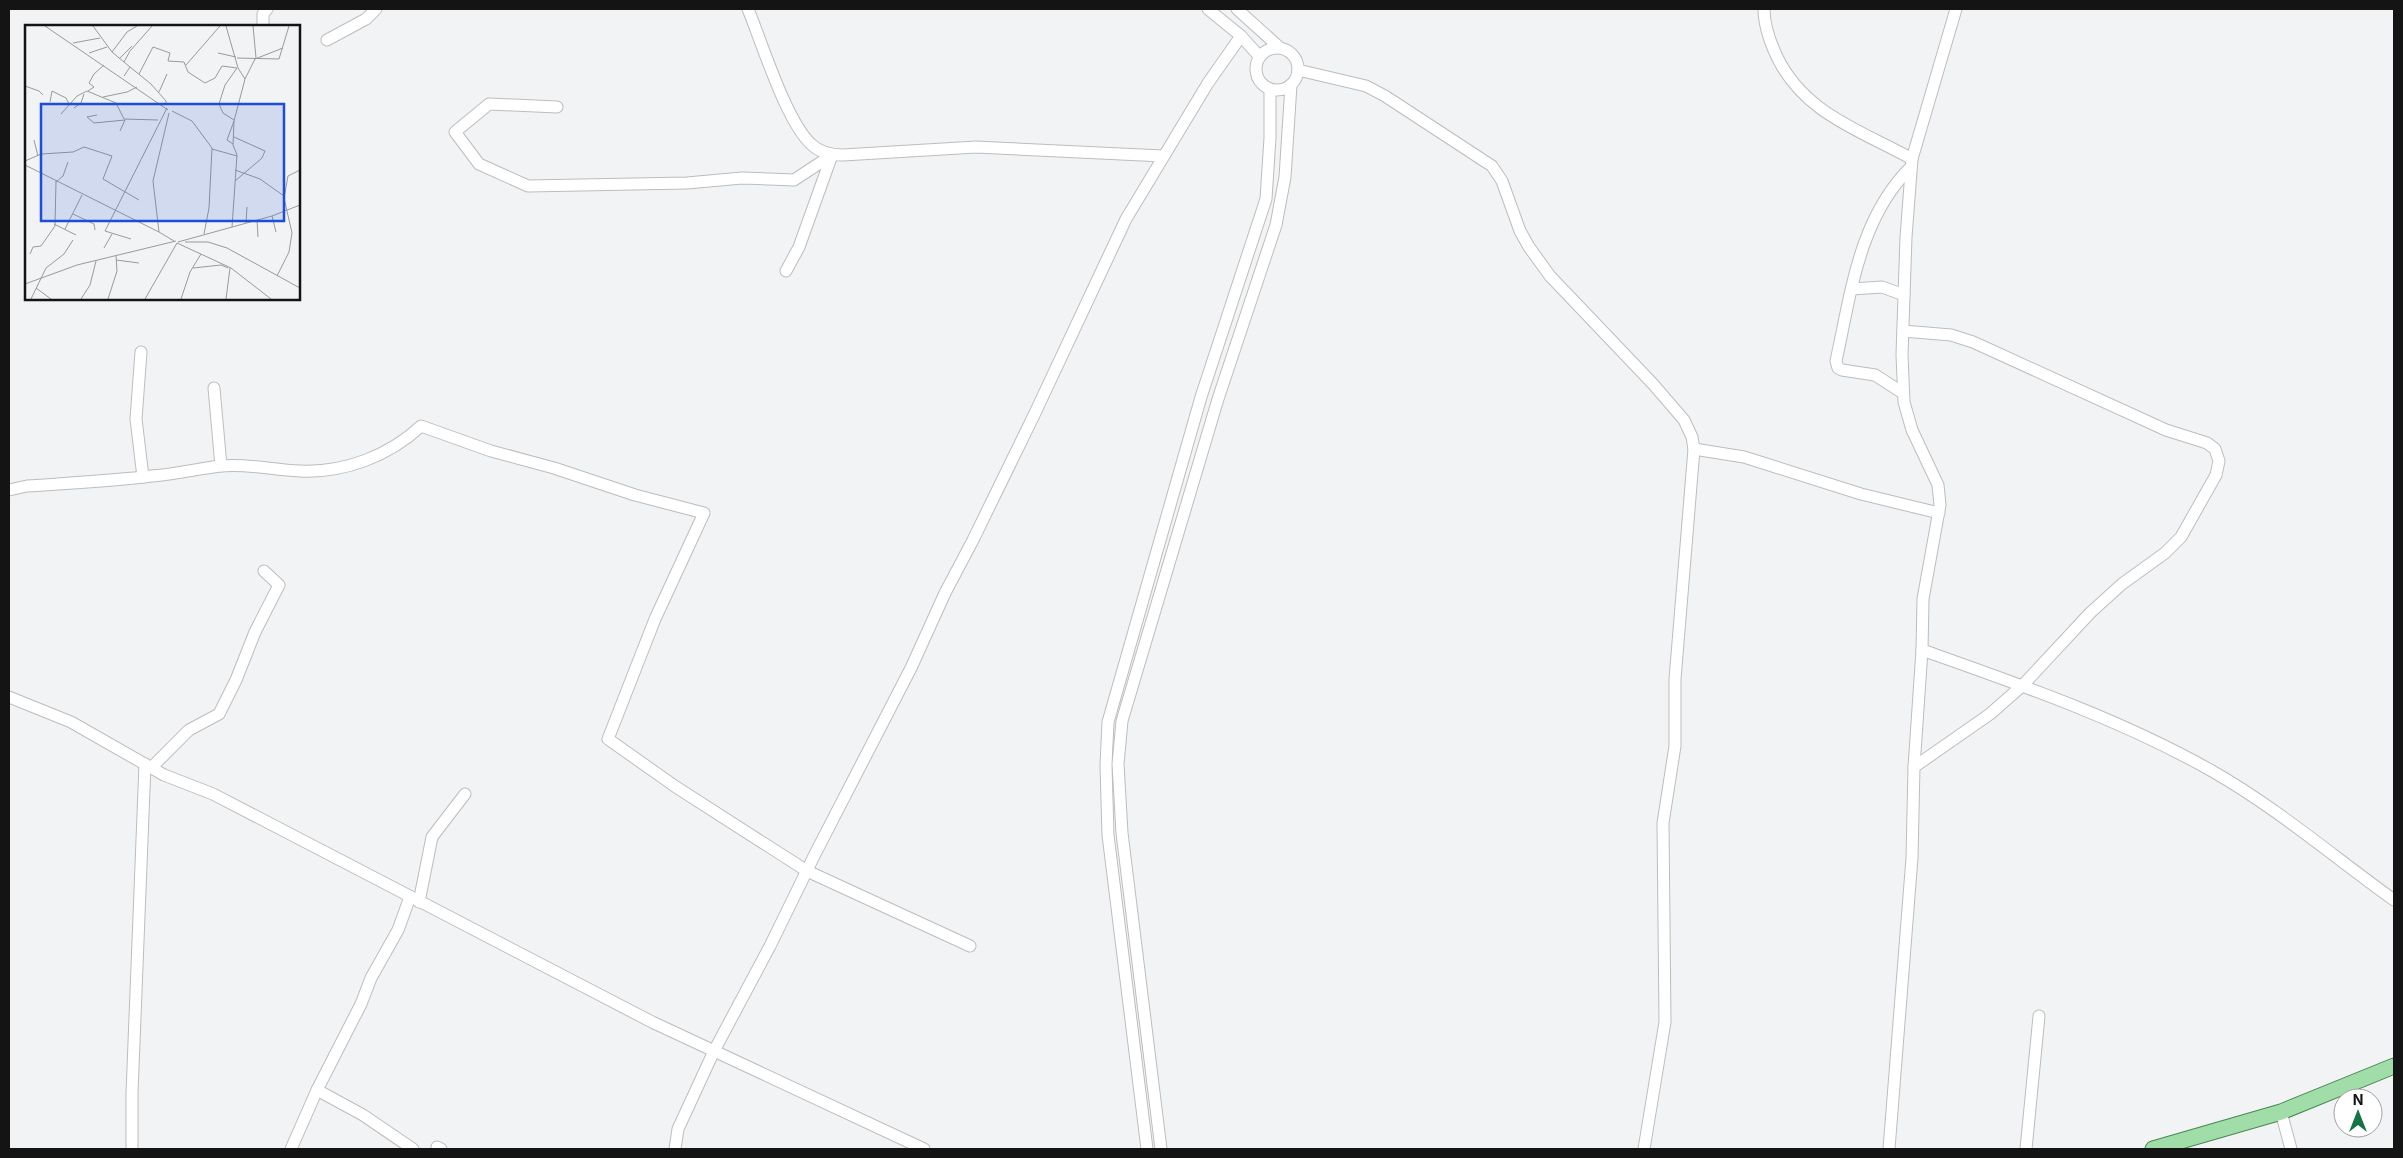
<svg xmlns="http://www.w3.org/2000/svg" width="2403" height="1158" font-family="Inter,sans-serif">
	<style>
		.lines { fill: none; stroke-linecap: round; stroke-linejoin: round }
		.minor-casing { stroke: #bcbdbf; stroke-width: 13 }
		.major-casing { stroke: #478850; stroke-width: 17 }
		.minor { stroke: #fff; stroke-width: 11 }
		.major { stroke: #a1dda9; stroke-width: 15 }
		.inset-road { fill: none; stroke: #999a9a; stroke-width: 1 }
		.view { fill: #1d4ed8; fill-opacity: 0.15; stroke: #1d4ed8; stroke-width: 2.5 }
		.inset-edge { fill: none; stroke: #141414; stroke-width: 2.5 }
	</style>
	<rect width="100%" height="100%" fill="#f2f3f4"/>
	<g class="lines">
		<defs>
			<g id="minor">
				<path d="M748,9C762,43 786,121 811,144C820,153 831,155 843,155L976,147L1163,156"/>
				<path d="M1208,9L1241,36L1259,56"/>
				<path d="M1237,9L1279,47"/>
				<path d="M1764,9C1764,25 1770,42 1777,57C1805,114 1860,130 1912,159"/>
				<path d="M263,26V14L267,9"/>
				<path d="M327,40L366,19L376,9"/>
				<circle cx="1277" cy="69" r="21"/>
				<path d="M1298,70L1366,86L1385,96L1492,166L1502,181L1520,231L1529,247L1550,276L1653,384L1684,420L1692,437L1694,449L1675,679V746L1663,823L1665,1022L1644,1149"/>
				<path d="M557,107L489,104L455,132L479,164L528,186L687,183L742,178L794,180L832,155L799,247L786,271"/>
				<path d="M1852,289L1882,287L1904,295"/>
				<path d="M1903,331L1951,335L1973,342L2166,430L2207,443L2215,449L2219,461L2216,475L2181,537L2165,553L2122,584L2090,613L2023,685L1990,714L1914,767"/>
				<path d="M141,352L136,419L143,477"/>
				<path d="M214,388L221,466"/>
				<path d="M1903,393L1875,375L1842,370L1838,368L1836,361C1851,293 1859,218 1911,167"/>
				<path d="M1694,449L1744,457L1861,494L1939,513"/>
				<path d="M9,490L27,486C69,483 111,481 152,476C175,474 197,469 220,466C248,463 272,470 300,471C344,473 389,456 421,426L491,451L554,468L635,495L704,513L655,619L608,739L676,787L807,871L970,946"/>
				<path d="M1922,650C2021,685 2120,719 2212,771C2277,808 2334,857 2394,900"/>
				<path d="M9,697L71,722L164,775L213,794L652,1022L924,1149"/>
				<path d="M151,768L189,730L219,714L236,680L255,632L279,585L264,571"/>
				<path d="M419,902L432,837L465,794"/>
				<path d="M317,1090L363,1115L413,1149"/>
				<path d="M2281,1112L2291,1149"/>
				<path d="M132,1149V1093L145,764"/>
				<path d="M291,1149L317,1090L361,1004L371,978L398,930L410,897"/>
				<path d="M437,1149V1147L441,1149"/>
				<path d="M675,1149L678,1129L714,1051L770,946L815,854L911,668L945,593L973,540L1035,413L1126,219L1208,83L1241,36"/>
				<path d="M1147,1149L1108,835L1106,765L1108,722L1201,397L1266,199L1270,138V89"/>
				<path d="M1161,1149L1122,833L1118,764L1122,721L1218,399L1276,225L1285,177L1291,85"/>
				<path d="M1889,1149L1912,858L1914,767L1922,650L1923,599L1940,505L1938,485L1912,430L1904,402L1902,355L1906,237L1912,159L1956,9"/>
				<path d="M2026,1149L2039,1016"/>
			</g>
			<path id="major" d="M2153,1149L2281,1112L2394,1066"/>
		</defs>
		<use href="#minor" class="minor-casing"/>
		<use href="#major" class="major-casing"/>
		<use href="#minor" class="minor"/>
		<use href="#major" class="major"/>
	</g>
	<g transform="translate(25 25)">
		<rect width="275" height="275" fill="#f2f3f4"/>
		<path class="inset-road" d="M20,1L143,85M68,1L87,27L105,42M201,1L213,43L220,54L209,96L208,120L212,130L207,202M228,1L231,33M48,18L75,13M87,27L102,7L112,1M64,28L82,22M193,28L211,32M212,33L254,34L264,1M94,34L107,21M99,37L105,26L127,1M161,40L195,1M114,49L128,22L145,28L143,36L159,37L163,47L180,58L190,53L197,41L212,43M99,51L105,42L126,59L141,76V80M220,54L230,34L258,23M0,61L14,66L18,70M63,66L69,62L64,58L69,49L79,40M134,67L142,49M78,72L102,67L112,62M25,77L27,66L41,73L44,79M49,83L56,78L59,69M147,86L167,96L187,123L184,183L179,209M144,88L128,156L134,207L149,216M36,89L52,71L62,66L91,78L99,94L133,95M72,90L62,92L69,98L100,95L95,106M209,95L198,88L194,79L200,60L212,43M209,112L240,126L237,133L210,156M9,115L13,131M208,119L202,115L209,96M187,124L212,131M0,136L16,129L48,127L59,122L87,131L78,154L114,175M0,140L134,207M210,145L235,154L259,171M31,157L38,151L43,137M48,189L69,199L70,205M247,191L251,207M232,195L233,212M221,198L222,182M29,199L51,210M40,204L57,170M106,214L80,206L142,83M153,217L247,191L275,180M160,217H183L202,223L275,263M152,218L206,243L246,274M79,223L87,209M5,229L8,222L16,221L30,201L31,156M91,235L114,238M168,243L196,240L203,243M252,251L264,227L267,208L259,173L263,151L275,145M0,259L52,240L151,216M11,263L26,274M6,274L21,243L39,229L48,215M56,274L65,260L71,236M83,274L92,246L91,231M120,274L152,218M156,274L165,247L176,229M201,274L205,243"/>
		<path class="view" d="M16,79H259V196H16Z"/>
		<rect width="275" height="275" class="inset-edge"/>
	</g>
	<rect width="2403" height="1158" fill="none" stroke="#141414" stroke-width="20"/>
	<g transform="translate(2358 1113)"><circle r="24" fill="#ffffff" stroke="#a1a1a1"/>
	<path d="M0-4L9 19L0 12L-9 19Z" fill="#167348"/>
	<text y="-8" font-size="14" font-weight="bold" text-anchor="middle" fill="#141414">N</text>
	</g>
</svg>
